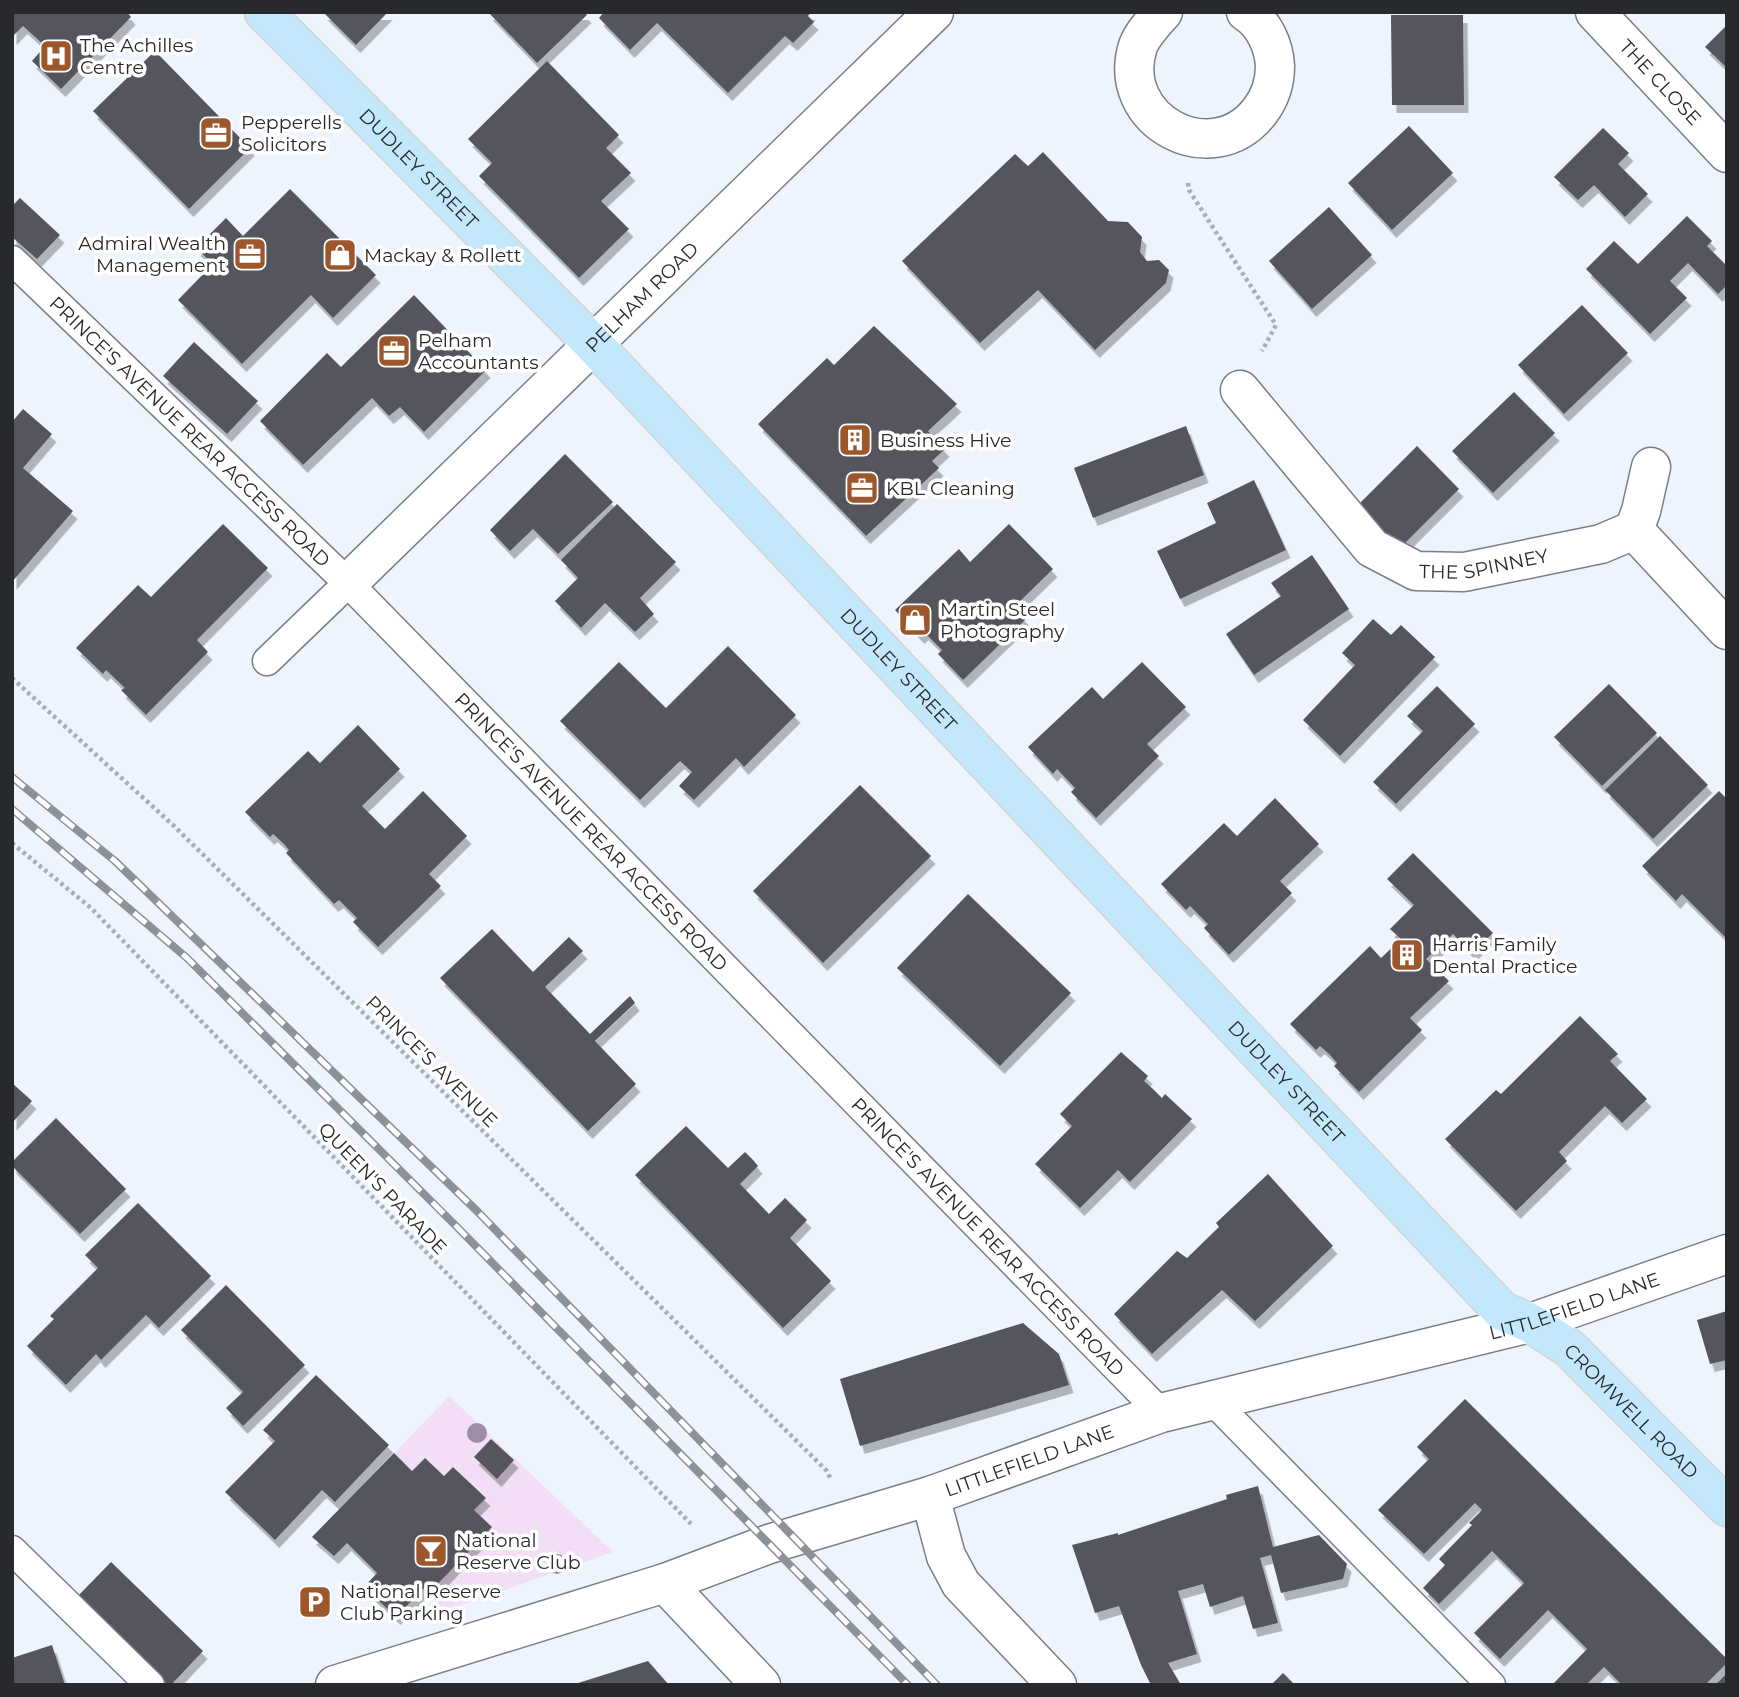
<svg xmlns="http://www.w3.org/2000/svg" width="1739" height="1697" font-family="Montserrat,sans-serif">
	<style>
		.green { fill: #f2dff6 }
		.building { fill: #55545d; filter: url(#shadow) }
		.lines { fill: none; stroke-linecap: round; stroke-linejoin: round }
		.service-casing { stroke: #797e87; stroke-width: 31 }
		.minor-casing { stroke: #797e87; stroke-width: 41 }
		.primary-casing { stroke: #d4d4d5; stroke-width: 41 }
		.path { stroke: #a9adb5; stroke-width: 4.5; stroke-dasharray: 3.5 3.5; stroke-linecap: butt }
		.service { stroke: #fff; stroke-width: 28 }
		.minor { stroke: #fff; stroke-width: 38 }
		.primary { stroke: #c4e8fb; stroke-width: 38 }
		.rail-casing { stroke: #8d9198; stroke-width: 8 }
		.rail { stroke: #fff; stroke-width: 5; stroke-dasharray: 16; stroke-linecap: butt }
		.tree { fill: #9e8ca9 }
		.labels { text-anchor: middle; stroke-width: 7; stroke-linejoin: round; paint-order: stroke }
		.poi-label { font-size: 19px; fill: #27292d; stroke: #fff; text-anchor: start }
		.street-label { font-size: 19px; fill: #27292d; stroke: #fff }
	</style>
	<defs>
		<filter id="shadow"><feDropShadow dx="4.5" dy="8" stdDeviation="0" flood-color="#0004"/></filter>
	</defs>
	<rect width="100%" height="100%" fill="#eef4fe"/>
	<path class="green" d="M449,1396L613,1552L442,1612L432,1590L492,1527L474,1510L486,1498L454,1467L444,1476L425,1458L412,1471L394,1453Z"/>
	<g class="building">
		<path d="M12,12H127L131,17L61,89L32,61L45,46L23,26L12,37Z"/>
		<path d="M323,12H388L356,45Z"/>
		<path d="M488,12H584L587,15L537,63Z"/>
		<path d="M604,12H811L808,16L814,22L793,43L785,36L728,93L657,23L630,50L599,18Z"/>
		<path d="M1391,15H1463L1464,105H1392Z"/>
		<path d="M1727,25V68L1705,47Z"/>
		<path d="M155,51L250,148L189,209L93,111Z"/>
		<path d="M547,61L619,135L606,148L631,173L601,201L629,229L579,278L479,176L492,163L468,139Z"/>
		<path d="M1409,126L1453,173L1392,230L1348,183Z"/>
		<path d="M1603,128L1629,153L1618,164L1648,194L1625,217L1594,185L1578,200L1554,177Z"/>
		<path d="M1043,152L1108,221L1128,222L1142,237L1140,252L1147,261L1159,260L1169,270L1166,283L1095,350L1038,290L980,343L902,261L1015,154L1028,166Z"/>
		<path d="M290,189L376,275L333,318L311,295L242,364L178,300L213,264L196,248L226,218L243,236Z"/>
		<path d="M20,198L60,235L37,259L12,237V206Z"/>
		<path d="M1329,207L1372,255L1312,309L1269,261Z"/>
		<path d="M1687,216L1712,241L1707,246L1727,266V285L1718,294L1688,263L1670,281L1687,298L1650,334L1586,269L1614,241L1638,264Z"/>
		<path d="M414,295L486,370L424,432L400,407L389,416L372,398L303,465L260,421L327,353L341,367Z"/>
		<path d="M1582,305L1628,353L1564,414L1518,365Z"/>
		<path d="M874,326L957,404L928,431L945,449L932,461L939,468L866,536L758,424L827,358L834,365Z"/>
		<path d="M194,342L258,401L227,434L163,376Z"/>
		<path d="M1514,392L1555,433L1493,493L1452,451Z"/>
		<path d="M23,409L52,434L23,468L73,511L12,582V422Z"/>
		<path d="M1186,426L1204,475L1093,518L1074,468Z"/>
		<path d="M1417,446L1459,489L1399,549L1357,506Z"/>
		<path d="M565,454L613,502L558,554L533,529L510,551L490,530Z"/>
		<path d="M1254,480L1286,550L1180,599L1157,551L1216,523L1207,503Z"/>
		<path d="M617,504L676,562L640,598L654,614L635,632L605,603L581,628L555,601L578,578L561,560Z"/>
		<path d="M223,524L268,568L197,640L208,652L146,715L121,690L125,688L106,670L103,674L76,648L138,585L151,597Z"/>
		<path d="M1009,524L1053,569L1014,607L1026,619L963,680L938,654L942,650L924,632L920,636L895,610L959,549L970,562Z"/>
		<path d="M1312,555L1349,609L1254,675L1226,634L1281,596L1271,583Z"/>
		<path d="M1373,619L1391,635L1401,625L1435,657L1340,756L1303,720L1355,665L1342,653Z"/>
		<path d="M728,646L796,715L744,767L736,758L694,800L679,786L692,772L680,761L640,800L560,721L619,662L666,708Z"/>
		<path d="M1142,662L1186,707L1147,744L1159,756L1096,818L1071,792L1075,788L1057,769L1053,774L1028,747L1092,687L1103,699Z"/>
		<path d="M1609,684L1657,733L1602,786L1554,737Z"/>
		<path d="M1437,686L1475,724L1396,804L1373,782L1423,731L1407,716Z"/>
		<path d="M358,725L400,769L362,806L385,829L423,791L467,836L429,874L441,886L378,947L353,922L357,918L339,900L334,904L286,853L289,850L284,844L273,834L270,837L245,812L308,751L320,763Z"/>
		<path d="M1660,736L1708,785L1653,839L1605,790Z"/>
		<path d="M860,785L931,856L823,963L753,891Z"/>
		<path d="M1719,791L1727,799V939L1682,894L1676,901L1642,866Z"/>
		<path d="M1275,798L1319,844L1280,881L1292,893L1229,955L1204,928L1208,924L1190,906L1186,910L1161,884L1224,823L1237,836Z"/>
		<path d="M1413,853L1493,933L1472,953L1453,934L1426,959L1449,981L1410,1018L1422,1030L1359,1092L1334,1066L1337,1063L1329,1054L1320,1046L1316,1050L1290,1024L1370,946L1381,958L1401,939L1390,929L1414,905L1387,879Z"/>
		<path d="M968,894L1071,993L1000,1066L897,968Z"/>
		<path d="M492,929L533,972L569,937L583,951L545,987L590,1034L630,996L635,1003L595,1041L636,1084L588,1131L440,978Z"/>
		<path d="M1580,1016L1618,1054L1610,1061L1647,1099L1622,1123L1605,1106L1559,1152L1567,1161L1516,1211L1445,1139L1496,1090L1501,1094Z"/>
		<path d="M1121,1052L1148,1076L1144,1081L1153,1089L1162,1098L1165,1094L1192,1119L1130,1182L1118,1170L1080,1208L1035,1164L1072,1126L1060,1114Z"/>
		<path d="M12,1083L32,1101L12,1123Z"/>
		<path d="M56,1118L126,1189L80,1234L12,1166V1162Z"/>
		<path d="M686,1126L728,1168L745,1152L753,1160L758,1166L740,1184L769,1214L785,1198L807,1220L790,1238L831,1281L783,1328L635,1175Z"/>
		<path d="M1268,1174L1333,1246L1255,1321L1222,1290L1152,1354L1114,1314L1177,1251L1187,1258L1219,1227L1216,1223Z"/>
		<path d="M138,1203L211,1276L159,1328L146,1315L101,1360L96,1354L66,1385L27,1346L54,1319L50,1316L98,1268L85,1255Z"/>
		<path d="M226,1285L305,1365L243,1426L226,1408L243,1392L181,1330Z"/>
		<path d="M1727,1311V1360L1710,1364L1697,1320Z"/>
		<path d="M1023,1323L1059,1354L1069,1385L860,1446L840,1379Z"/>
		<path d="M316,1375L389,1445L335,1502L322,1490L275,1540L225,1492L275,1441L263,1430Z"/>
		<path d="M1465,1399L1727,1659V1663L1705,1685H1622L1604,1667L1586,1685H1552L1587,1649L1548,1610L1500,1659L1474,1633L1524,1583L1492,1551L1439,1604L1423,1588L1445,1565L1439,1559L1472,1525L1469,1523L1482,1510L1475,1503L1424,1554L1378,1510L1429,1459L1417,1447Z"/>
		<path d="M491,1439L514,1460L497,1479L474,1457Z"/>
		<path d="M394,1453L412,1471L425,1458L444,1476L453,1467L486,1498L474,1510L492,1527L432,1590L427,1585L396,1617L364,1587L377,1573L347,1543L334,1556L312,1537Z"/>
		<path d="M1258,1486L1273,1547L1319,1535L1347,1564L1343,1579L1281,1593L1271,1555L1260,1558L1278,1623L1253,1629L1243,1596L1210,1607L1203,1584L1178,1591L1197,1654L1168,1663L1181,1685H1151L1141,1665L1119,1606L1095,1613L1072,1545L1118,1533V1535L1227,1499L1226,1495Z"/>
		<path d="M111,1562L203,1651L171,1685H168L77,1597Z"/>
		<path d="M52,1645L65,1685H12V1658Z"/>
		<path d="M648,1661L669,1685H575V1684Z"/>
		<path d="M1283,1673L1295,1685H1271Z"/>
		<path d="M1727,1673V1685H1715Z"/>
	</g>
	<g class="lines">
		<defs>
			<g id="service">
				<path id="s1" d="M12,260L348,583L1161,1413"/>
				<path d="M267,661L348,583"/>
				<path d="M1212,1400L1491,1685"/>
				<path d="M12,1550L150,1685"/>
			</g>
			<g id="minor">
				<path d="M1163,12C1154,22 1143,33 1138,46C1114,121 1213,173 1260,111C1270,98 1275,83 1275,66C1274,46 1264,23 1246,12"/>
				<path id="s2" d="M1595,12L1727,153"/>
				<path id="s3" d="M1240,390L1372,548L1416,571L1464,572L1601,544L1634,530L1727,630"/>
				<path d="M1634,530L1641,511L1651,467"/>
				<path id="s4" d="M348,583L934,12"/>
				<path d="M930,1496L946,1556L961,1584L1057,1685"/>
				<path d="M665,1583L761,1685"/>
				<path id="s5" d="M335,1685L665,1583L769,1544L930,1496L1161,1413L1530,1323L1727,1254"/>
			</g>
			<g id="primary">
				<path id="s6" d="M264,12L594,345L1502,1311L1530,1323L1569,1348L1727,1507"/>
			</g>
		</defs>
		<use href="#service" class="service-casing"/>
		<use href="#minor" class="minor-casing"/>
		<use href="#primary" class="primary-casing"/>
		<g class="path">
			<path d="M1188,183L1189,190L1203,212L1276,325L1262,351"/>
			<path d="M12,678L174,826L827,1471L831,1480"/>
			<path d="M12,843L91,908L691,1524"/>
			<path d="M1712,1685L1727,1670"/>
		</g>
		<use href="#service" class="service"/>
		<use href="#minor" class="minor"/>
		<use href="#primary" class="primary"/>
		<defs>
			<g id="rail">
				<path d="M12,777L115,861L478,1212L937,1685"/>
				<path d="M12,809L187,958L456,1226L908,1685"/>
			</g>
		</defs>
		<use href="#rail" class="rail-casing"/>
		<use href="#rail" class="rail"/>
	</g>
	<g class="tree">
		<circle cx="477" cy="1433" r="10"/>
		<circle cx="557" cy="1564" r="10"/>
	</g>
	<defs>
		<symbol id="hospital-square" viewBox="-11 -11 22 22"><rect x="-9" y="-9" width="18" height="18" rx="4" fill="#9d572d" stroke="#fff"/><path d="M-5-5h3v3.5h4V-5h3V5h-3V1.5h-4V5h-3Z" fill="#fff"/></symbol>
		<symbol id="office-square" viewBox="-11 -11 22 22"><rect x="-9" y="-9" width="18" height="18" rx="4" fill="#9d572d" stroke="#fff"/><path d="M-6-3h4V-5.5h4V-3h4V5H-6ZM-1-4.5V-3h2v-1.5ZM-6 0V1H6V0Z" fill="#fff"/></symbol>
		<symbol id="shop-square" viewBox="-11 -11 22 22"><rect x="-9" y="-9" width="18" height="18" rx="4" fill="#9d572d" stroke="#fff"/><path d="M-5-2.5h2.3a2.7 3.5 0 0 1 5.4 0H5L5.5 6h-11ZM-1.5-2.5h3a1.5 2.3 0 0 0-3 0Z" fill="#fff"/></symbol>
		<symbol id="building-square" viewBox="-11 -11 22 22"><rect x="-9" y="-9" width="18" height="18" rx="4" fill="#9d572d" stroke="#fff"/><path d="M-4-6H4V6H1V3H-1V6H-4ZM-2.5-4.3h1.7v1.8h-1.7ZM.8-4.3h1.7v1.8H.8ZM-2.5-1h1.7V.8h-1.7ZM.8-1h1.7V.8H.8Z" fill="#fff"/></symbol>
		<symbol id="bar-square" viewBox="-11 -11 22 22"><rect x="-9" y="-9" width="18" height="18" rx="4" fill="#9d572d" stroke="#fff"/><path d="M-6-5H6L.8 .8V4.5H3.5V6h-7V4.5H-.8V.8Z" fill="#fff"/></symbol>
		<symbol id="parking-square" viewBox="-11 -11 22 22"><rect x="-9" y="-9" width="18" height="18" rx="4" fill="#9d572d" stroke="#fff"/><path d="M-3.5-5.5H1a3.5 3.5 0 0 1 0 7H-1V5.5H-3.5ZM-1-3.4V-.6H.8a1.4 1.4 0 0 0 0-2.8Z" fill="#fff"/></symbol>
	</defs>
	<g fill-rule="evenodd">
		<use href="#hospital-square" x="37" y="37" width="38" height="38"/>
		<use href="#office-square" x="197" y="114" width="38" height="38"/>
		<use href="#office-square" x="231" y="235" width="38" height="38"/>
		<use href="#shop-square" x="321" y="236" width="38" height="38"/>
		<use href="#office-square" x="375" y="332" width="38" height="38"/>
		<use href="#building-square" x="836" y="421" width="38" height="38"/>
		<use href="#office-square" x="843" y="469" width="38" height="38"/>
		<use href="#shop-square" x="896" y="601" width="38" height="38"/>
		<use href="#building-square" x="1388" y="936" width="38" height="38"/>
		<use href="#bar-square" x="412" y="1532" width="38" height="38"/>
		<use href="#parking-square" x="296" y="1583" width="38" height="38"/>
	</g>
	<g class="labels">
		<g class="poi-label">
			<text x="80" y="52">The Achilles<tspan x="80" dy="22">Centre</tspan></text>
			<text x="241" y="129">Pepperells<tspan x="241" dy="22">Solicitors</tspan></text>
			<text x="226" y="250" text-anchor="end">Admiral Wealth<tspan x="226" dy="22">Management</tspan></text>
			<text x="364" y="262">Mackay &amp; Rollett</text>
			<text x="418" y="347">Pelham<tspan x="418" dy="22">Accountants</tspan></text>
			<text x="880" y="447">Business Hive</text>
			<text x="886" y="495">KBL Cleaning</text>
			<text x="940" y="616">Martin Steel<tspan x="940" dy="22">Photography</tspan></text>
			<text x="1432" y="951">Harris Family<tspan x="1432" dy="22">Dental Practice</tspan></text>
			<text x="456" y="1547">National<tspan x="456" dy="22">Reserve Club</tspan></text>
			<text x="340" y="1598">National Reserve<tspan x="340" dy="22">Club Parking</tspan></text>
		</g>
		<g class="street-label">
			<text dy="7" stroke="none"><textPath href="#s2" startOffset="96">THE CLOSE</textPath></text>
			<text dy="7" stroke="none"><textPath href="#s6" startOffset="220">DUDLEY STREET</textPath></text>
			<text dy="7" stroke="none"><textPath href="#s4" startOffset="410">PELHAM ROAD</textPath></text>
			<text dy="7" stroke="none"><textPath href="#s1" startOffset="247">PRINCE'S AVENUE REAR ACCESS ROAD</textPath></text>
			<text dy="7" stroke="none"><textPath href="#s3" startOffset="324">THE SPINNEY</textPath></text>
			<text dy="7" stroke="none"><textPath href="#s6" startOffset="914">DUDLEY STREET</textPath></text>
			<text dy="7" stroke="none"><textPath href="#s1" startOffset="814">PRINCE'S AVENUE REAR ACCESS ROAD</textPath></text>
			<text transform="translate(432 1061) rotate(45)" y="7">PRINCE'S AVENUE</text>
			<text dy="7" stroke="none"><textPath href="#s6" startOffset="1480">DUDLEY STREET</textPath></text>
			<text transform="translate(383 1188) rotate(46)" y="7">QUEEN'S PARADE</text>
			<text dy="7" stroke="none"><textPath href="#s1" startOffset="1381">PRINCE'S AVENUE REAR ACCESS ROAD</textPath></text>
			<text dy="7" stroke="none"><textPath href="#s5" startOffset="1297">LITTLEFIELD LANE</textPath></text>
			<text dy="7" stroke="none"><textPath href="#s6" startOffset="1960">CROMWELL ROAD</textPath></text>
			<text dy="7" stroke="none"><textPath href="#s5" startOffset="730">LITTLEFIELD LANE</textPath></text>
		</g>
	</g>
	<rect width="1739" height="1697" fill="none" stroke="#27292d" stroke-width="28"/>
</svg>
